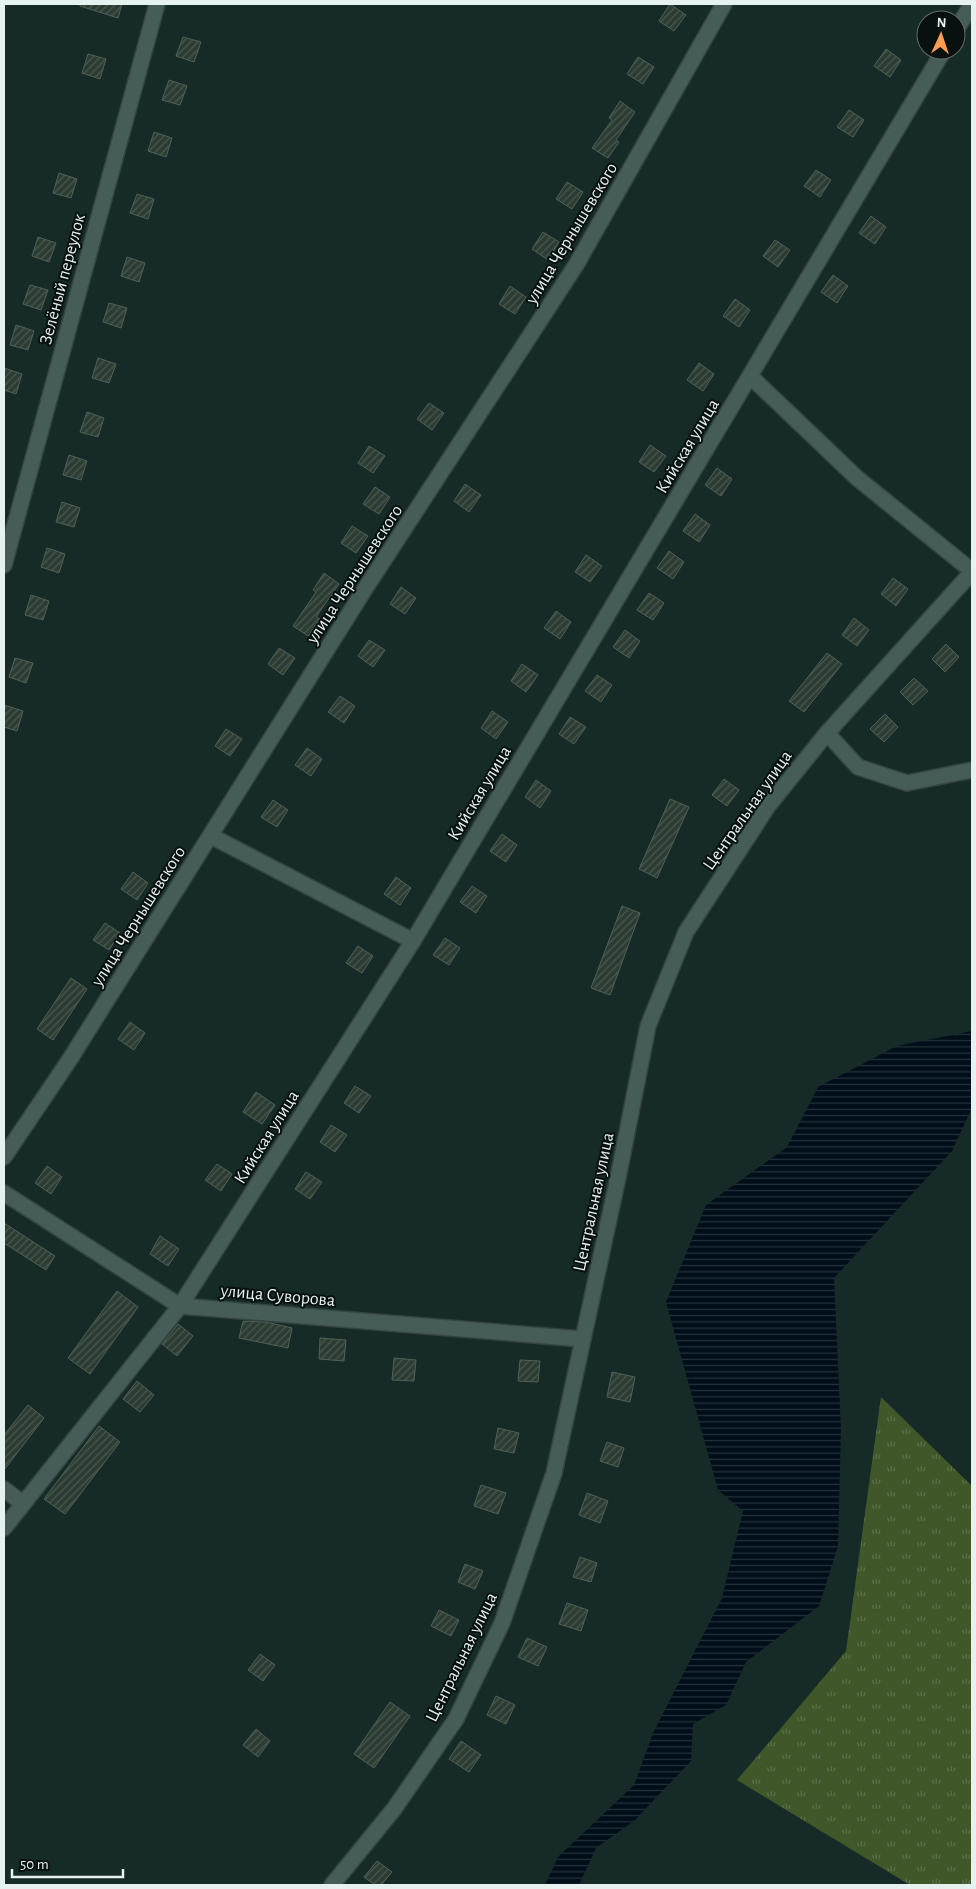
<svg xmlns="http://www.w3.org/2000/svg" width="976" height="1889" font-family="'Alegreya Sans',sans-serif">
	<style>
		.grass { fill: url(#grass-tufts) }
		.water { fill: url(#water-rules) }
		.building { fill: url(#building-hatch); stroke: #506156 }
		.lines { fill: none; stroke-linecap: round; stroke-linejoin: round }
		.street-casing { stroke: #334441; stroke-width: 18 }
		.street { stroke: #465c58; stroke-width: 15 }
		.labels { text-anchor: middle; stroke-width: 4; stroke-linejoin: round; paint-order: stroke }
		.street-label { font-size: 18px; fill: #e5f2ef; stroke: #08110f }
	</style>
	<defs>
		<pattern id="grass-tufts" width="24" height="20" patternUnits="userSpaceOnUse" patternTransform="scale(1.25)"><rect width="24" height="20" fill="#40572a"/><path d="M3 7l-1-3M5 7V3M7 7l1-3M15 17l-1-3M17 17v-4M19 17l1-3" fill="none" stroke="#5b7049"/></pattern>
		<pattern id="water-rules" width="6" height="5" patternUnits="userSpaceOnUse" patternTransform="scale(1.25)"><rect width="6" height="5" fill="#000e19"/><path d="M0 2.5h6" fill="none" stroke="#25323b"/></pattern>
		<pattern id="building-hatch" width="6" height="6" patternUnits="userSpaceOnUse" patternTransform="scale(1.25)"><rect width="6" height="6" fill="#2c3c32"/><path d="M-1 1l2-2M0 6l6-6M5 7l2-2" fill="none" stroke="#4a5950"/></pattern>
	</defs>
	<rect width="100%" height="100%" fill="#162a27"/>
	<path class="grass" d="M881,1397L972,1486V1885H910L737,1780L846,1651Z"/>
	<path class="water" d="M972,1031V1108L952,1151L834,1278L841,1430L838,1546L819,1606L746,1662L726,1705L693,1724L691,1761L634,1821L596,1848L579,1885H545L558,1857L634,1785L653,1733L722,1598L743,1511L718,1490L666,1302L706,1205L787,1147L818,1087L897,1046Z"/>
	<g class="building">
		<path d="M80,4H122L118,18L80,6Z"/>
		<path d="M670,4L686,15L674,31L659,21Z"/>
		<path d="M183,37L201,42L194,62L176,56Z"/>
		<path d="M886,49L901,60L890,77L874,66Z"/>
		<path d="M88,54L106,59L100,79L82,73Z"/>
		<path d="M638,57L654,67L643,84L627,74Z"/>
		<path d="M169,80L187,86L180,105L162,100Z"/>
		<path d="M620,101L635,112L616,140L619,142L608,158L592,148L612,120L609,118Z"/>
		<path d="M849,110L864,120L853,137L837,127Z"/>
		<path d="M154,132L172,138L166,157L148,151Z"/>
		<path d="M816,170L831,180L820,197L804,186Z"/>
		<path d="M59,173L77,179L71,198L53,193Z"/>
		<path d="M567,182L583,192L572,209L556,199Z"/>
		<path d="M137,194L154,199L148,219L130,213Z"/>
		<path d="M871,216L886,227L875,244L859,233Z"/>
		<path d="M543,232L559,242L548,260L532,249Z"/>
		<path d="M38,237L56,243L49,262L32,256Z"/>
		<path d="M775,240L790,250L778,267L763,256Z"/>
		<path d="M127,257L145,263L139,282L121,276Z"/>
		<path d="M833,275L848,286L837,303L821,292Z"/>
		<path d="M30,285L48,290L41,310L23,304Z"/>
		<path d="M510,286L526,297L515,314L499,304Z"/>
		<path d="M735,299L750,310L739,327L723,316Z"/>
		<path d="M109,303L127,308L121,328L103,322Z"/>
		<path d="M16,325L34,331L28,350L10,345Z"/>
		<path d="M98,358L116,364L109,383L92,378Z"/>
		<path d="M699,363L714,374L703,391L687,380Z"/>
		<path d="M4,368L22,374L16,394L4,390Z"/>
		<path d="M429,403L444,413L432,430L417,419Z"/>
		<path d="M87,412L104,418L98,437L80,432Z"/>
		<path d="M650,445L666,456L654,472L639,462Z"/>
		<path d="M369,446L385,456L373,473L358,463Z"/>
		<path d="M69,455L87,461L81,480L63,475Z"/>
		<path d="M717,468L732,479L721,496L705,485Z"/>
		<path d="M465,484L481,495L469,512L454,501Z"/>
		<path d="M375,487L390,497L379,514L363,504Z"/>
		<path d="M62,502L80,508L74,527L56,522Z"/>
		<path d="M695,514L710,525L699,542L683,531Z"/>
		<path d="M352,526L368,536L356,553L341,543Z"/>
		<path d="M47,548L65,554L59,573L41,567Z"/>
		<path d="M669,551L684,562L673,579L657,568Z"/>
		<path d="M586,555L602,566L590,582L575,572Z"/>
		<path d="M324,573L339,584L316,617L320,619L308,636L293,626L316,592L313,590Z"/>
		<path d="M893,578L908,589L896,606L881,594Z"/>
		<path d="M401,587L416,598L405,614L390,604Z"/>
		<path d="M649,593L664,603L653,620L637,610Z"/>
		<path d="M31,595L49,601L43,620L25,615Z"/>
		<path d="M556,611L571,622L560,639L544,628Z"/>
		<path d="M854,618L869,630L857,646L842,635Z"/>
		<path d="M625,630L640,641L629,658L613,647Z"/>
		<path d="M369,640L385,650L373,667L358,656Z"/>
		<path d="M946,644L959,657L945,672L932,659Z"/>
		<path d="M279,648L295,658L283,675L268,664Z"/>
		<path d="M827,653L842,664L804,712L789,701Z"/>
		<path d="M15,658L33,663L26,683L9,677Z"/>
		<path d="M522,664L538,675L526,692L511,681Z"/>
		<path d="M597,675L612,685L601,702L585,691Z"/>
		<path d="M914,678L928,691L913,705L900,692Z"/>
		<path d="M340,696L355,706L344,723L328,712Z"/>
		<path d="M4,705L23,711L17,731L4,727Z"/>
		<path d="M492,711L508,722L496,739L481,728Z"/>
		<path d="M885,714L898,727L884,742L870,729Z"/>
		<path d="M570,717L586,727L574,744L559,734Z"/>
		<path d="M226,729L242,739L230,756L215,746Z"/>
		<path d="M307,748L322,759L311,776L295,765Z"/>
		<path d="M724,779L739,790L727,806L712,795Z"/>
		<path d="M536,780L551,791L540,808L525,797Z"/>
		<path d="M670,799L689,807L657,878L639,869Z"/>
		<path d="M273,800L288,810L277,827L261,817Z"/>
		<path d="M502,834L517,845L506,862L490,851Z"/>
		<path d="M133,872L148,883L137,900L121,889Z"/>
		<path d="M396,877L411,888L400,905L384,894Z"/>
		<path d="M472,886L487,896L476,913L460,902Z"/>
		<path d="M622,906L640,913L610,995L591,988Z"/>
		<path d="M105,923L120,933L109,950L93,940Z"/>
		<path d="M445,938L460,948L449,965L433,955Z"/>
		<path d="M358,946L373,956L362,973L346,963Z"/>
		<path d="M71,978L87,989L53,1040L37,1029Z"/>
		<path d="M130,1022L145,1033L134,1050L118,1039Z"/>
		<path d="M355,1086L371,1096L359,1113L344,1103Z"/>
		<path d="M256,1092L275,1105L262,1124L243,1112Z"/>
		<path d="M331,1125L347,1135L335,1152L320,1142Z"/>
		<path d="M217,1164L232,1174L221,1191L205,1180Z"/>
		<path d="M47,1166L62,1177L51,1194L35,1183Z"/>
		<path d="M306,1172L322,1182L310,1199L295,1189Z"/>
		<path d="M4,1223L55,1256L46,1270L4,1243Z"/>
		<path d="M160,1236L179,1249L168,1266L150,1254Z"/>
		<path d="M117,1291L138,1307L90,1374L68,1358Z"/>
		<path d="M243,1321L266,1322L292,1328L288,1348L239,1338Z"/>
		<path d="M178,1324L193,1336L177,1356L162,1344Z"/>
		<path d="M320,1338L346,1340L344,1361L319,1359Z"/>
		<path d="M394,1358L416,1360L414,1381L392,1380Z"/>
		<path d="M520,1360L540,1361L538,1382L518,1381Z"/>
		<path d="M612,1372L635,1377L630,1402L607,1397Z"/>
		<path d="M137,1381L154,1395L140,1412L123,1399Z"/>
		<path d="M28,1405L44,1418L4,1470V1435Z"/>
		<path d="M99,1426L120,1442L65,1514L44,1499Z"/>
		<path d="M498,1428L519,1433L514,1453L494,1449Z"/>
		<path d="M607,1442L624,1448L618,1467L600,1461Z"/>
		<path d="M481,1485L506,1493L498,1514L474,1506Z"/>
		<path d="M587,1493L608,1501L600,1523L579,1515Z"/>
		<path d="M580,1557L597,1563L591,1582L573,1577Z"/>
		<path d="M465,1564L483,1571L475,1589L458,1582Z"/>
		<path d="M567,1603L588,1610L581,1631L559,1624Z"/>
		<path d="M439,1610L459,1620L451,1636L431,1626Z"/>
		<path d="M527,1638L547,1647L538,1666L518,1657Z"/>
		<path d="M260,1654L275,1665L263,1681L248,1670Z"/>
		<path d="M496,1696L515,1705L506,1724L487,1715Z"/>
		<path d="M390,1702L410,1716L374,1768L354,1754Z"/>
		<path d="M256,1729L270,1741L258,1757L243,1745Z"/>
		<path d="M461,1741L481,1755L469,1772L449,1759Z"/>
		<path d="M377,1861L392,1872L381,1885H375L364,1877Z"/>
	</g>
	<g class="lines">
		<defs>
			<g id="street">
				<path d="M956,30L972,4"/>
				<path d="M750,376L857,478L972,571"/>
				<path d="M4,565L157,4"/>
				<path d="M827,733L858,767L907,783L972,770"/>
				<path d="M211,836L413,941"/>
				<path d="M4,1157L70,1059L363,592L576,265L724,4"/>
				<path d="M4,1193L180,1306L582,1339"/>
				<path d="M4,1489L22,1503"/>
				<path d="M4,1528L180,1306L413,941L944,50"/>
				<path d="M332,1885L394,1809L456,1719L502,1623L554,1473L619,1173L648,1026L686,932L768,806L827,733L972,572"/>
			</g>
		</defs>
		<use href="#street" class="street-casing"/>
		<use href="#street" class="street"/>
	</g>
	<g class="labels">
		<g class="street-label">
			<text transform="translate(571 233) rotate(-59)" y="6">улица Чернышевского</text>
			<text transform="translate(62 279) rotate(-75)" y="6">Зелёный переулок</text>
			<text transform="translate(687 446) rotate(-59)" y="6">Кийская улица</text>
			<text transform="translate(354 574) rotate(-57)" y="6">улица Чернышевского</text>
			<text transform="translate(479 793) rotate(-59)" y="6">Кийская улица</text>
			<text transform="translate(747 810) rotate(-55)" y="6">Центральная улица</text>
			<text transform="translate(138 916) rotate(-58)" y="6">улица Чернышевского</text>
			<text transform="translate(266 1137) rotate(-58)" y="6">Кийская улица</text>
			<text transform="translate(593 1202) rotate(-78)" y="6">Центральная улица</text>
			<text transform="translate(278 1295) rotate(5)" y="6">улица Суворова</text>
			<text transform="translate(461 1657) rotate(-64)" y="6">Центральная улица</text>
		</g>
	</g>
	<rect width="976" height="1889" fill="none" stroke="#e5f2ef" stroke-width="10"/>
	<g transform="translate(941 35) rotate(3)"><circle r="24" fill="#08110f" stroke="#606b69"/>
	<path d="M0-4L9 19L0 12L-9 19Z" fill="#fc9d54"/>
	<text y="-8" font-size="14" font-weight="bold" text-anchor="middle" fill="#e5f2ef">N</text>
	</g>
	<path d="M12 1869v8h111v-8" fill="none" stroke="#e5f2ef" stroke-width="2.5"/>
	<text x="20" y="1869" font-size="15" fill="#e5f2ef" stroke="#08110f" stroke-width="4" paint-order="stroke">50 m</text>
</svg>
